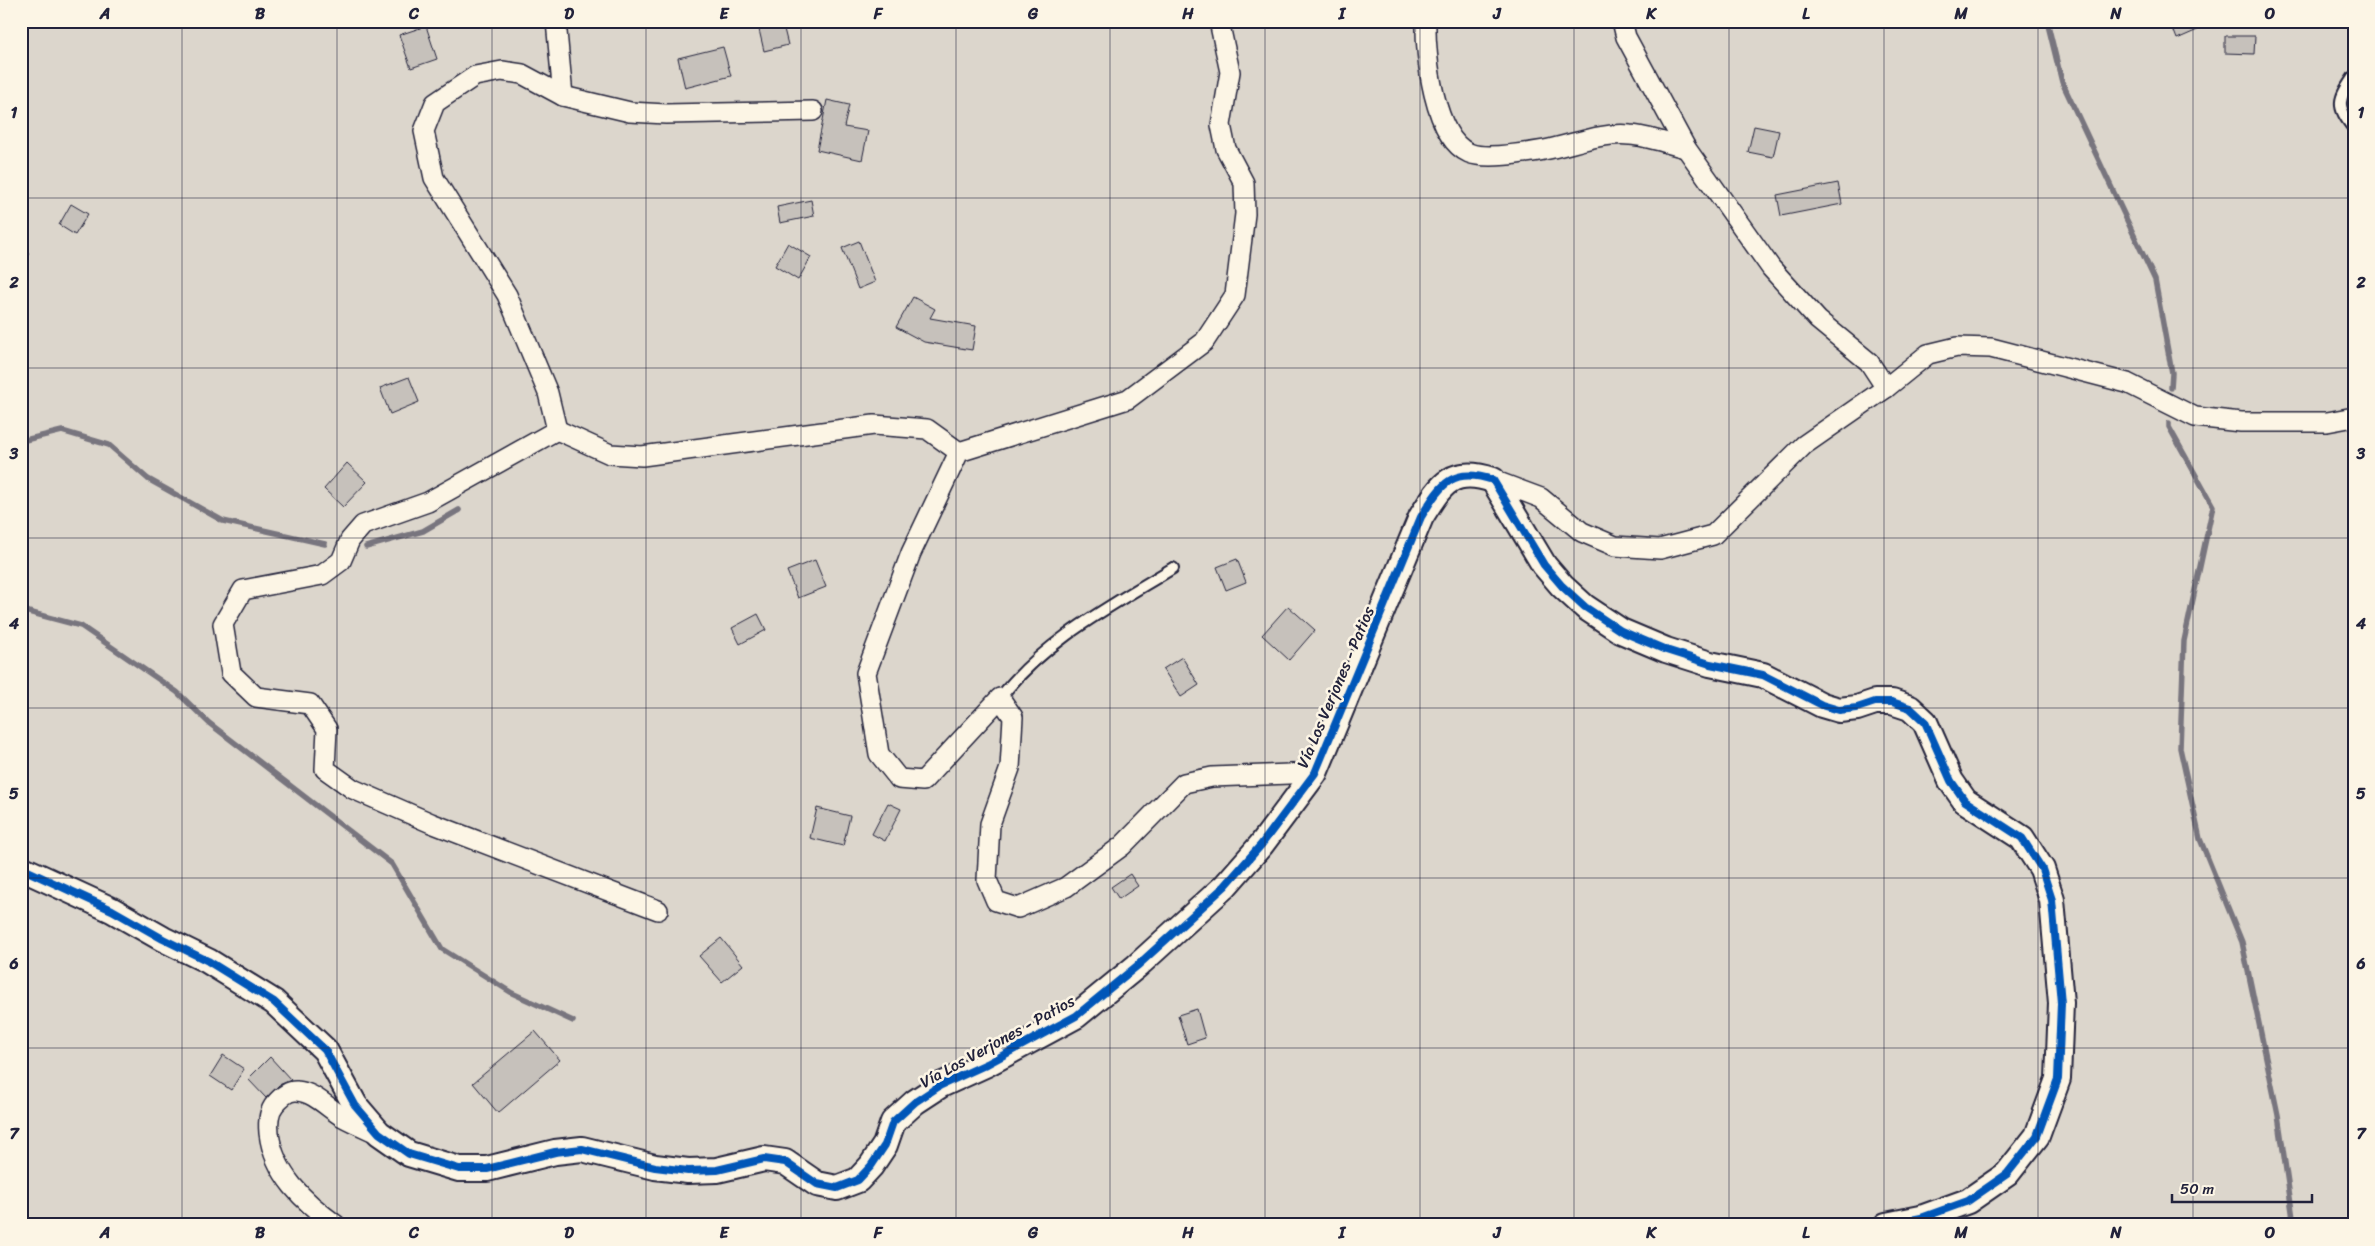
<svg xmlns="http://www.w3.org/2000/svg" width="2375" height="1246" font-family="Sriracha,sans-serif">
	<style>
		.green { fill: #dcd6cc; stroke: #7f7c84 }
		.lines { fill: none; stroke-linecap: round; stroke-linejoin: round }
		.stream { stroke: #78757e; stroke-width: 5.5 }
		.building { fill: #c6c1bb; stroke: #22223b }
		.service-casing { stroke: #22223b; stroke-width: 14 }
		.minor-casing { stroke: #22223b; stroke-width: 22 }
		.tertiary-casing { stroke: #22223b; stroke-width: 28 }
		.service { stroke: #fcf5e5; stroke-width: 10 }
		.minor { stroke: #fcf5e5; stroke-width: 19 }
		.tertiary { stroke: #fcf5e5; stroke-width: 24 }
		.cycleway-casing { stroke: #fcf5e5; stroke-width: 11 }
		.cycleway { stroke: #0057b8; stroke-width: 8 }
		.grid { fill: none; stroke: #22223b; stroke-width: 1; stroke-opacity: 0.55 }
		.labels { text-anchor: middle; stroke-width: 5; stroke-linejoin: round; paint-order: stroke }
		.street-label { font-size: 16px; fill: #22223b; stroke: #fcf5e5 }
		.neatline { fill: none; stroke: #22223b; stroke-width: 2 }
		.grid-label { font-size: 16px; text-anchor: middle; font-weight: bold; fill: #22223b }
	</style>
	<rect width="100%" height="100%" fill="#fcf5e5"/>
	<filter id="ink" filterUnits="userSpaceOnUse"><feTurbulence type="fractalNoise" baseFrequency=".02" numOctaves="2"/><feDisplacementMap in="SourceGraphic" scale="10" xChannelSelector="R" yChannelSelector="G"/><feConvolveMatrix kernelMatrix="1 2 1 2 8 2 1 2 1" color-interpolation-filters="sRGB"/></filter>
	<g filter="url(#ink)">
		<rect class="green" x="21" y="21" width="2333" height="1204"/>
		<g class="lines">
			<g class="stream">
				<path d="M2047,21L2062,82L2155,280L2172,373L2171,388"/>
				<path d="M2169,423V427L2213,506L2184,641L2180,748L2200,839L2242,942L2278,1115L2294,1225"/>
				<path d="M21,441L62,431L109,445L148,479L223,521L325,544"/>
				<path d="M366,547L423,531L459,510"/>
				<path d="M21,610L81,626L177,692L209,723L392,864L442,949L512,993L573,1021"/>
			</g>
		</g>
		<g class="building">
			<path d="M757,21H782L788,45L764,51Z"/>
			<path d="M2170,21H2218L2177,39Z"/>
			<path d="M426,26L437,59L411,68L399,35Z"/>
			<path d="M2225,36H2255L2254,54L2225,53Z"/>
			<path d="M723,47L731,76L685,88L678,58Z"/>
			<path d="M827,100L849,105L844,127L868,131L862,160L817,150Z"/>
			<path d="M1754,126L1779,131L1773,157L1748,152Z"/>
			<path d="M1838,183L1842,204L1781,216L1777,195Z"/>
			<path d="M811,200L814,216L780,223L777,207Z"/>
			<path d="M71,204L88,214L75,235L59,225Z"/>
			<path d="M859,241L875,282L858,289L842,248Z"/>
			<path d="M788,243L811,257L798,280L775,266Z"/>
			<path d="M913,297L935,309L930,318L976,326L972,350L924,342L896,327Z"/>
			<path d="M409,377L419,402L390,414L380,388Z"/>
			<path d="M347,463L367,482L343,507L324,489Z"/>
			<path d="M1237,559L1246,582L1226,590L1217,567Z"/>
			<path d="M815,560L826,587L798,598L787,571Z"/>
			<path d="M1288,606L1315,630L1289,660L1262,635Z"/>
			<path d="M758,614L766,630L740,644L732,628Z"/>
			<path d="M1182,657L1199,685L1181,697L1163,669Z"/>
			<path d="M888,803L901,809L885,841L872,834Z"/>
			<path d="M817,808L850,816L843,846L810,838Z"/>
			<path d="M1130,874L1138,886L1119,899L1111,887Z"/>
			<path d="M721,938L743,965L722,982L699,956Z"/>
			<path d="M1197,1009L1205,1038L1187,1044L1178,1015Z"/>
			<path d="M535,1031L560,1060L498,1113L473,1083Z"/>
			<path d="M223,1055L244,1069L231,1090L210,1076Z"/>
			<path d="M270,1057L291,1080L279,1085L266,1098L248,1079Z"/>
		</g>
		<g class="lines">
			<defs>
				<g id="service">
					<path d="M2354,76C2338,100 2335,105 2354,129"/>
					<path d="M21,256L22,255"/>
					<path d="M1000,698C1045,640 1111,606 1173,568"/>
				</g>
				<g id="minor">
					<path d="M556,21L563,96"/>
					<path d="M1219,21L1230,72L1221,125L1226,149L1244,183L1245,214L1235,295L1204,342L1128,399L959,452L911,553L866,673L879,754L899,779L923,781L1000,698L1013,717L1010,768L990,824L987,880L996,901L1018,908L1066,887L1122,846L1184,783L1212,777L1315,773"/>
					<path d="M1426,21C1425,55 1434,138 1469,153C1486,160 1526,153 1544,150C1572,145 1601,132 1630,135C1648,136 1668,144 1686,148"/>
					<path d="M1622,21L1626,37L1686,148L1771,268L1818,320L1869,362L1886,388"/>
					<path d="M557,430L428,502L363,525L350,540L341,561L322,575L243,590L223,624L231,673L256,697L310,704L327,729L325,769L353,789L431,823L658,910"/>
					<path d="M557,430L548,393L507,295L434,178L424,131L435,103L475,76L502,71L522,74L563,96L630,112L666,114L813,111"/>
					<path d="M557,430L610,454L642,456L874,425L927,429L959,452"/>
					<path d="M1493,480L1541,498L1582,532L1615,546L1660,549L1713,535L1804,445L1886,388L1928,354L1957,347L1991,348L2127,383L2195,417L2241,422H2327L2354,417"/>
					<path d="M336,1225C304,1202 274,1174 269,1133C268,1123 268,1112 275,1104C280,1098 288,1090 297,1091C314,1092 329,1109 343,1117C354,1123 366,1128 377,1133"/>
				</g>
				<path id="tertiary" d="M21,868L112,910L163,939L208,961L274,1002L325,1050L355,1105L379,1133L409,1154L459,1169H487L555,1152L582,1149L655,1167L688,1171L717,1170L764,1159L785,1162L817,1184L837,1188L858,1180L871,1166L885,1145L893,1122L915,1102L941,1085L987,1064L1076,1016L1137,966L1225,886L1261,845L1315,773L1421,517C1441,485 1451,466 1493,480L1544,565L1562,586L1585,607L1621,631L1666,650L1710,664L1763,675L1822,705L1839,710L1857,708L1875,702H1892L1910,708L1925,722L1951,781L1965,801L2022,838L2042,869L2052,900L2061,1003L2058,1079L2037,1136L2007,1174L1968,1201L1921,1218L1886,1225"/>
			</defs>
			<use href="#service" class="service-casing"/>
			<use href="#minor" class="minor-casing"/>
			<use href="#tertiary" class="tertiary-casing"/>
			<use href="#service" class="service"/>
			<use href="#minor" class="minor"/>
			<use href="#tertiary" class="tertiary"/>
			<defs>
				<path id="cycleway" d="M21,868L112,910L163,939L208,961L274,1002L325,1050L355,1105L379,1133L409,1154L459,1169H487L555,1152L582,1149L655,1167L688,1171L717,1170L764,1159L785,1162L817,1184L837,1188L858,1180L871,1166L885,1145L893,1122L915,1102L941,1085L987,1064L1076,1016L1137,966L1225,886L1261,845L1315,773L1421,517C1441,485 1451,466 1493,480L1544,565L1562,586L1585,607L1621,631L1666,650L1710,664L1763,675L1822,705L1839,710L1857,708L1875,702H1892L1910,708L1925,722L1951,781L1965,801L2022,838L2042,869L2052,900L2061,1003L2058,1079L2037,1136L2007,1174L1968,1201L1921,1218L1886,1225"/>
			</defs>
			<use href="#cycleway" class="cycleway-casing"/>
			<use href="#cycleway" class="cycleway"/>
		</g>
	</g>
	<path class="grid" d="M182,21V1225M337,21V1225M492,21V1225M646,21V1225M801,21V1225M956,21V1225M1110,21V1225M1265,21V1225M1420,21V1225M1574,21V1225M1729,21V1225M1884,21V1225M2038,21V1225M2193,21V1225M21,198H2354M21,368H2354M21,538H2354M21,708H2354M21,878H2354M21,1048H2354"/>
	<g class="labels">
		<g class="street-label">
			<text transform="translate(1335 687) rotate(-67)" y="6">Vía Los Verjones - Patios</text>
			<text transform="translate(997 1041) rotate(-29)" y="6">Vía Los Verjones - Patios</text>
		</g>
	</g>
	<rect width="2375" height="1246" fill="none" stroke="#fcf5e5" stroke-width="55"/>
	<path d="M2172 1194v8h140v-8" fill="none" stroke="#22223b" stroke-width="2.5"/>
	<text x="2180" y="1194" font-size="15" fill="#22223b" stroke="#fcf5e5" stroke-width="4" paint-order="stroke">50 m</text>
	<rect x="28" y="28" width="2320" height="1190" class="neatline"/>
	<g class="grid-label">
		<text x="105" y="19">A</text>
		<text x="260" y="19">B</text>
		<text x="414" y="19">C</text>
		<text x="569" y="19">D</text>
		<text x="724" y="19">E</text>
		<text x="878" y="19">F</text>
		<text x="1033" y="19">G</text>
		<text x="1188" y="19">H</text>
		<text x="1342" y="19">I</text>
		<text x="1497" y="19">J</text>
		<text x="1651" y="19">K</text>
		<text x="1806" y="19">L</text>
		<text x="1961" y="19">M</text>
		<text x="2116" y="19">N</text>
		<text x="2270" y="19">O</text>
		<text x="14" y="118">1</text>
		<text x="2361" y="118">1</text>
		<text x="14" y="288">2</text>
		<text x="2361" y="288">2</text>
		<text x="14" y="459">3</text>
		<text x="2361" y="459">3</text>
		<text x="14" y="629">4</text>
		<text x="2361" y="629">4</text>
		<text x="14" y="799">5</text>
		<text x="2361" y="799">5</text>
		<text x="14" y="969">6</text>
		<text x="2361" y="969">6</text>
		<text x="14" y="1139">7</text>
		<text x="2361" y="1139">7</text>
		<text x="105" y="1238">A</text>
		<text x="260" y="1238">B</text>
		<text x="414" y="1238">C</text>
		<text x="569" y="1238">D</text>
		<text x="724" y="1238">E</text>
		<text x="878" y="1238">F</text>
		<text x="1033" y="1238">G</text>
		<text x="1188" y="1238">H</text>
		<text x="1342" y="1238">I</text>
		<text x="1497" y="1238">J</text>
		<text x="1651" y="1238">K</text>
		<text x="1806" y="1238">L</text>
		<text x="1961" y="1238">M</text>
		<text x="2116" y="1238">N</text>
		<text x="2270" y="1238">O</text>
	</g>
</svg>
